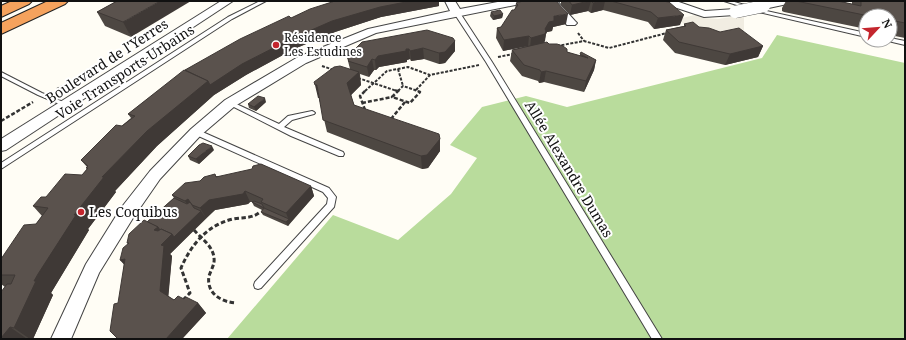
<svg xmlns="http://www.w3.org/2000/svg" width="906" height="340" font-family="'Noto Serif',serif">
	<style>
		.forest { fill: #b9dc9c }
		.plaza { fill: #f1ede2 }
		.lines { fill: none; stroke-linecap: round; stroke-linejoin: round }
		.lane-casing { stroke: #444; stroke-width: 2 }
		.street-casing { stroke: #444; stroke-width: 2 }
		.highway-casing { stroke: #222; stroke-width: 2 }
		.path-far2 { stroke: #333; stroke-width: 2; stroke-dasharray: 3 1.5; stroke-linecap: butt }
		.path-far1 { stroke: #333; stroke-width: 2.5; stroke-dasharray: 4 2; stroke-linecap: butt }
		.path { stroke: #333; stroke-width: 3; stroke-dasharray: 4.5 2.5; stroke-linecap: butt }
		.lane { fill: #fff; fill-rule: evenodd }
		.street { fill: #fff; fill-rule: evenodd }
		.highway { fill: #f5a25d; fill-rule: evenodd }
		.street-bridge-casing { stroke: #444; stroke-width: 13; stroke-linecap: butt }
		.street-bridge { stroke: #fff; stroke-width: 12 }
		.wall { fill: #4d4742 }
		.shaded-wall { fill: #3f3936 }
		.building { fill: #5a524d; stroke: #3f3936 }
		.poi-dot { fill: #c4262e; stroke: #fff; stroke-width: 1.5 }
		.labels { text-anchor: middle; stroke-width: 4; stroke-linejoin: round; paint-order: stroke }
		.far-poi-label { font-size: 12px; fill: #111; stroke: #fff; text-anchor: start }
		.street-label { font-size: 14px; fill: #111; stroke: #fff }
		.poi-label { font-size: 14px; fill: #111; stroke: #fff; text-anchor: start }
	</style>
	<rect width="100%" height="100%" fill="#fffdf5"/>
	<path class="forest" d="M777,35L905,63V339H227L333,215L398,240L451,194L477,158L450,145L482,107L526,96L567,107L762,58Z"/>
	<path class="plaza" d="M695,15L704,18L718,19L744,15V31L734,38L698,36L678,19Z"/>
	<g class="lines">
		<defs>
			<g id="lane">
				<path d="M260,1H266L232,19L1,169V163L228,17Z"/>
				<path d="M724,1H731L762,10L866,33V37L759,12Z"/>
				<path d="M457,11L460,13L492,62L662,339H652L486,62L454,13Z"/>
				<path d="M890,38L905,41V45L888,41L887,40H890Z"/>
				<path d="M1,72L42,93L68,104L69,105L68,106H64L38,95L1,76Z"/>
				<path d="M230,101L279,124L288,116L312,111L314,112L315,113L314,114L292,120L284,127L343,152L344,154L343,156H339L291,136L228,104L227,103Z"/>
				<path d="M194,130H198L329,188L336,197L334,207L261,288L258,289L255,288L254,285L255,282L327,204L328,198L323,192L194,134L193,132Z"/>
			</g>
			<g id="street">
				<path d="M221,1H233L6,150L1,151V139Z"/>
				<path d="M445,1H455L460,9L503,1H525L520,4L376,33L306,63L235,106L201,135L160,179L133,218L99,273L71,339H51L86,264L121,208L150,171L191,129L225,100L298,57L368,29L450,11Z"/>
				<path d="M546,1H557L575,21L577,23L575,25H567Z"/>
				<path d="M661,1H676L705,11L735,9L740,12L735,15L704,17L662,3Z"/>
				<path d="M773,1H793L792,3L764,9L759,6L760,4Z"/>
			</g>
			<g id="highway">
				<path d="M12,1H32L29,4L1,17V6Z"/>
				<path d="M48,1H68L65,4L1,34V23Z"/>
			</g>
		</defs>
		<use href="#lane" class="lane-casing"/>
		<use href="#street" class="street-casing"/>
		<use href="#highway" class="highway-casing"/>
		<g class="path-far2">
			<path d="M578,33L584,41"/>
			<path d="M557,46L584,41L609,48L667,33"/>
			<path d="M498,57L513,54"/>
			<path d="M322,66L334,70"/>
			<path d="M398,69L403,86"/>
			<path d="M358,78L397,91"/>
			<path d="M57,89L81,77"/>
			<path d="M416,90L430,75"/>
			<path d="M365,91L387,71L408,67L430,75L479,65"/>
			<path d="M398,91L403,86L418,91"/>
		</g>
		<g class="path-far1">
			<path d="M395,90L397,91"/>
			<path d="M399,90L392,97L410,103L420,92L415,90"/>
			<path d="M362,103L392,97"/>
			<path d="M365,110L360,96L366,90"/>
			<path d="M391,119L405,102"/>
			<path d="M1,121L33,102"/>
		</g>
		<g class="path">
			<path d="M146,216L158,214"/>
			<path d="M194,230C201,238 213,246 214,258C215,264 211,270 209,276C206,293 221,302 236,303"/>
			<path d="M183,300L190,293L181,268C191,245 207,225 233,219C243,217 252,219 260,212"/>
		</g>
		<use href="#lane" class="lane"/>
		<use href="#street" class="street"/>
		<use href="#highway" class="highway"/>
		<defs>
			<path id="street-bridge" d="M735,12L764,6"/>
		</defs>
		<use href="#street-bridge" class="street-bridge-casing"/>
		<use href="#street-bridge" class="street-bridge"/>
	</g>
	<g class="wall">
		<path d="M117,1L131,37L105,26L97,12Z"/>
		<path d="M333,1H439V6L381,17L335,32L294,49L246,75L214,95L157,146L115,191L116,192L88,229L89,230L54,288L51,293L53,295L33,339H1L5,287L1,284V259L36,224L42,216L33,206L46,197L82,175L87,169L86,168L87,167L81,160L131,118L128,114L185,70L291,18L333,2Z"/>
		<path d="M561,1H662L680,25L654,29L648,22L603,10L591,13L588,11L570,15L561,5Z"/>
		<path d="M786,1H837L852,4V1H905V38L890,35V16H866V29L784,12L782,11V8Z"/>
		<path d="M516,3L566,24L553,27L552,31L547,32L546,34L544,43L567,52L580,56V54L596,60L594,70L584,92L544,82L539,83L538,81L522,76L510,61L512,50L528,46L503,51L496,38L497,28L501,27L514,10L515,9Z"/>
		<path d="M491,12L503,14L502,18L493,20L490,16Z"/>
		<path d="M684,24L720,32L763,46L758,57L725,65L675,53L663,40L666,30L684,26Z"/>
		<path d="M455,41V51L445,63L439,64L424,59L411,61L410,59L407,60V62L379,67L376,70H374L369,77L360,74L361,85L351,95L354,105L440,139V151L428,168L422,169L327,132L319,98H318L350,69L347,57Z"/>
		<path d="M266,102L256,111L249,108L248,104Z"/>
		<path d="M214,150L199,164L190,160L188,156Z"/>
		<path d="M216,176L311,186L314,196L288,226L263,215L261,212L262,210L254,206L252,202H250L248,204L215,210L170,254L172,256L168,296L174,300L184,299L198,303L206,313L182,339H118L124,264L120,260L128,244L127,243L147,222L174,198L172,195L200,181Z"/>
	</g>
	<g class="shaded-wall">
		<path d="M160,1H191L131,37L123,22Z"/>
		<path d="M411,1H439V6L381,17L335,32L294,49L246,75L214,95L157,146L115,191L116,192L88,229L89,230L54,288L51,293L53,295L33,339H30L14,328L34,281L74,215L102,177L147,131L208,81L242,64L291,39L332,21L380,7Z"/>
		<path d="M591,1L588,11L570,15L572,5Z"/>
		<path d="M602,1H605L603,10L591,13L593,3Z"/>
		<path d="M503,14L502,18L493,20L494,16Z"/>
		<path d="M568,14L566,24L553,27L552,31L547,32L546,34L545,41L543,44L530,48L531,38L545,29L549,22L554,16Z"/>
		<path d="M684,15L680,25L654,29L658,18Z"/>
		<path d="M529,36L528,46L503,51L504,40Z"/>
		<path d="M455,41V51L445,63L439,64V53Z"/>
		<path d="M763,46L758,57L725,65L730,54Z"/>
		<path d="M423,48L424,59L411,61L410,51Z"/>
		<path d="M409,49L410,59L407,60V62L379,67L376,70L375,60L378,56Z"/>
		<path d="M372,59L374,70L369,77L367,67Z"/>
		<path d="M596,60L594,70L584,92L586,81Z"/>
		<path d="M546,71L544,82L539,83L541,72Z"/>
		<path d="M359,72L361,85L350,96L347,83Z"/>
		<path d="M315,85H317L320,98H318Z"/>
		<path d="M265,98L266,102L256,111L254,107Z"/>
		<path d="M440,139V151L428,168L422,169L421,156Z"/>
		<path d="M212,146L214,150L199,164L196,159Z"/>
		<path d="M311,186L314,196L290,223L286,213Z"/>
		<path d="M245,191L250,202L248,204L215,210L206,218L200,208L209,200Z"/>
		<path d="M188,199L194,210L192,211L185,201Z"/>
		<path d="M201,211L206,218L170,254L172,256L168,301L160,291L161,245L154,230L158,227L172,234Z"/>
		<path d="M289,219L290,223L288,226L286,222Z"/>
		<path d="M125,259L129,270L120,260Z"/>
		<path d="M198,303L206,313L182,339H166Z"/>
		<path d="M10,327L27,339H1V338Z"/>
	</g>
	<g class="building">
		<path d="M117,1H160L123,22L97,12Z"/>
		<path d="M335,1H411L380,7L332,21L291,39L242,64L210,85L208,81L185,70L240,39L289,16L291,18L310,9Z"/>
		<path d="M523,1H556L568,14L554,16V21L549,22L545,29L546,31L545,34L531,38L529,36L504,40L497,28L501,27L512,10H514L518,5L516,3Z"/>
		<path d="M569,1H589L572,5Z"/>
		<path d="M591,1H602L593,3Z"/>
		<path d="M611,1H662L669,2L684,15L658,18L651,12Z"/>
		<path d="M796,1H838L861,6V1H905V23L890,20V16H869Z"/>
		<path d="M500,10L503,14L494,16L491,12Z"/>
		<path d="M693,22L699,27L709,28L720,32L739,28L763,46L730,54L679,42L666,30L686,26L684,24Z"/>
		<path d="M427,30L453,38L455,41L445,52L439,53L423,48L410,51L409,49H406V51L378,56L375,60L372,59L367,67L348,61L349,60L347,57L362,42Z"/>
		<path d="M547,42L549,44H557L563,46L567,49V52L588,58L580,54L581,52L596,60L586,81L546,71L541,72L540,70L524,65L512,50Z"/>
		<path d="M340,66L359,72L347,83L354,105L439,134L440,139L427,155L421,156L323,120L317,85H315L314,82L334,67Z"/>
		<path d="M184,70L208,81L147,131L102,177H104L74,215H76L38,274L34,281H36L14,328L10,327L1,338V292L7,284H11L15,275H1V259L24,225L36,224L48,208L33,206L41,197H46L65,174L82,175L88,168H86L88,166L81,160L116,125L122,126L135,116L128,114Z"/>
		<path d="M258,96L265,98L254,107L248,104Z"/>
		<path d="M203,143L212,146L196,159L188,156L199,145Z"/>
		<path d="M261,164L311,186L286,213L261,202L263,199L245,191L243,194L209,200L200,208L192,205L188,199L185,201L172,195L185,183L200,181L204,177L215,174L216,177L252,169L253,166Z"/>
		<path d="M174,198L187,204L190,202L194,208L201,211L174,237L172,234L161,229L160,230L158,227L147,222Z"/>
		<path d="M254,201L262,204L264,208L252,202Z"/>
		<path d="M264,208L289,219L286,222L261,212Z"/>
		<path d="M144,220L158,227L154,230L158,231L161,229L172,234L161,245L164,246L160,291L174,300L178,296L184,299L186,297L198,303L166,339H118L110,331L114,304L118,303L125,259L120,260L123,248L129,243H127L129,234Z"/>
	</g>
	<g class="poi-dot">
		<circle cx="276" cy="45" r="4"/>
		<circle cx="81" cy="212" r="4"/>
	</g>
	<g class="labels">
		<g class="far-poi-label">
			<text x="284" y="42">Résidence<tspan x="284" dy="14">Les Estudines</tspan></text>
		</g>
		<g class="street-label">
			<text transform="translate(107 61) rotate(-33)" y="5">Boulevard de l'Yerres</text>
			<text transform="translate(125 72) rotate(-33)" y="5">Voie Transports Urbains</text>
			<text transform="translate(569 169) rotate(59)" y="5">Allée Alexandre Dumas</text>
		</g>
		<g class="poi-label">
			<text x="89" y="217">Les Coquibus</text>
		</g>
	</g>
	<rect width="906" height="340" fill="none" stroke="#111111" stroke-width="4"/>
	<g transform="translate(878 28) rotate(64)"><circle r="19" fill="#ffffff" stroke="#a0a0a0"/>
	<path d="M0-3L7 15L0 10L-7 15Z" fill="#c4262e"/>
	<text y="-6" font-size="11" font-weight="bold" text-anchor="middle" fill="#111111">N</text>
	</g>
</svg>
